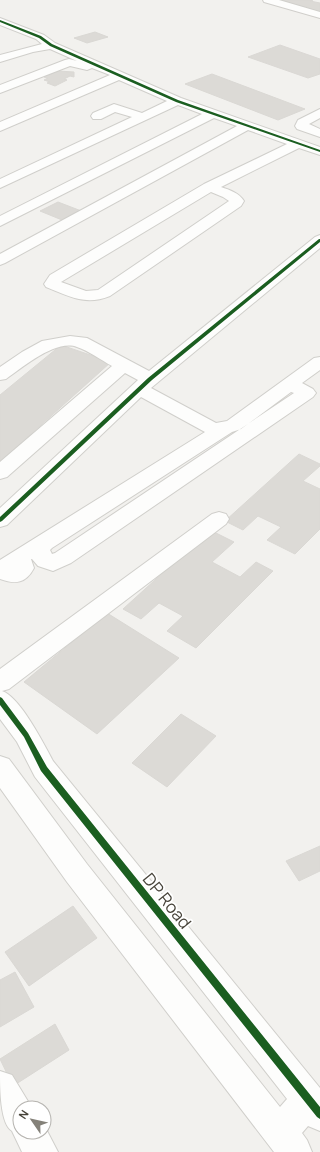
<svg xmlns="http://www.w3.org/2000/svg" width="320" height="1152" font-family="Manrope,sans-serif">
	<style>
		.building { fill: #dcdad6; stroke: #dad8d4 }
		.lines { fill: none; stroke-linecap: round; stroke-linejoin: round }
		.minor-casing { stroke: #d0cfcb; stroke-width: 2 }
		.minor { fill: #fdfdfc; fill-rule: evenodd }
		.cycleway-casing { stroke: #fff; stroke-width: 2 }
		.cycleway { fill: #1b5e20; fill-rule: evenodd }
		.labels { text-anchor: middle; stroke-width: 3.5; stroke-linejoin: round; paint-order: stroke }
		.near-street-label { font-size: 17px; fill: #48443a; stroke: #fff }
	</style>
	<rect width="100%" height="100%" fill="#f2f1ee"/>
	<g class="building">
		<path d="M275,0H313L310,1L320,3V11L315,12L293,6L296,5L283,3L286,2L284,1Z"/>
		<path d="M95,32L108,37L87,43L74,38Z"/>
		<path d="M280,45L320,59V74L308,78L248,57Z"/>
		<path d="M58,71L74,72V77L70,76L64,79L67,80L55,86L47,83L50,82L44,80L48,78L44,77Z"/>
		<path d="M212,74L305,109L278,120L185,84Z"/>
		<path d="M58,202L84,212L67,222L40,211Z"/>
		<path d="M61,345L111,362L0,462V395Z"/>
		<path d="M299,454L320,464V466L303,481L320,489V529L295,554L267,540L281,527L258,516L243,530L225,521Z"/>
		<path d="M210,530L234,542L212,562L240,577L256,562L273,571L196,648L167,631L183,616L159,603L141,619L123,609Z"/>
		<path d="M107,613L179,658L97,734L24,682Z"/>
		<path d="M181,714L216,736L167,787L132,763Z"/>
		<path d="M320,846V871L299,881L286,861Z"/>
		<path d="M73,906L97,938L29,986L5,952Z"/>
		<path d="M15,972L34,1007L0,1027V980Z"/>
		<path d="M55,1024L69,1050L13,1086L0,1059Z"/>
	</g>
	<g class="lines">
		<defs>
			<g id="minor">
				<path d="M263,0H279L320,12V18L264,2Z"/>
				<path d="M0,18L44,35L55,43L181,98L320,147V155L299,148L221,187C230,190 239,193 244,201L241,206L110,296C85,306 69,296 46,287L44,284L50,275L204,184L287,144L248,130L5,263L0,265V254L237,126L214,118L0,226V216L202,114L178,105L0,188V179L132,117L115,112L101,119H93L91,116L93,113L114,104L142,113L167,101L119,80L0,131V122L110,75L92,68L87,70L70,66L0,93V85L65,60L69,59L77,61L50,49L33,52L0,62V55L42,44L36,39L0,25ZM211,192L223,197L229,201L98,290L86,291L61,282Z"/>
				<path d="M320,109V118L309,124L320,129V137L297,129L295,126L298,120Z"/>
				<path d="M320,235V248L151,388L216,423L227,421L314,358L320,357V370L302,383L313,389L316,393L313,397L71,563L53,571L38,566L32,559H31L34,568C26,583 16,585 0,579V560L205,432L141,397L7,525L0,527V508L138,380L125,373L7,477L0,479V462L112,366C101,360 89,351 77,347C56,339 23,367 6,379L0,380V367L22,352L42,341L70,336L87,338L149,371L315,237ZM291,392L294,393L55,553L52,554L50,550L52,548L232,432L241,429Z"/>
				<path d="M219,512L226,514L229,519L226,524L9,689L2,691C20,697 44,744 53,761L320,1088V1131L308,1126L302,1133L307,1140L312,1152H274L67,882L0,788V756L9,759L87,864L280,1107L287,1099L35,777L17,742L0,719V669L212,514Z"/>
				<path d="M0,1071L12,1075L32,1108H20V1132H44V1125L58,1152H22L12,1131C0,1124 0,1087 0,1071Z"/>
			</g>
		</defs>
		<use href="#minor" class="minor-casing"/>
		<use href="#minor" class="minor"/>
		<defs>
			<g id="cycleway">
				<path d="M0,20L41,36L52,44L178,100L320,150V152L176,102L50,46L39,38L0,22Z"/>
				<path d="M319,239H320V242L152,380L2,521L0,522V517L148,378Z"/>
				<path d="M0,697L2,698L28,733L47,767L320,1107V1119L317,1117L41,771L24,737L0,705Z"/>
			</g>
		</defs>
		<use href="#cycleway" class="cycleway-casing"/>
		<use href="#cycleway" class="cycleway"/>
	</g>
	<g class="labels">
		<g class="near-street-label">
			<text transform="translate(167 901) rotate(51)" y="6">DP Road</text>
		</g>
	</g>
	<g transform="translate(32 1120) rotate(304)"><circle r="19" fill="#ffffff" stroke="#b6b4b0"/>
	<path d="M0-3L7 15L0 10L-7 15Z" fill="#848179"/>
	<text y="-6" font-size="11" font-weight="bold" text-anchor="middle" fill="#48443a">N</text>
	</g>
</svg>
